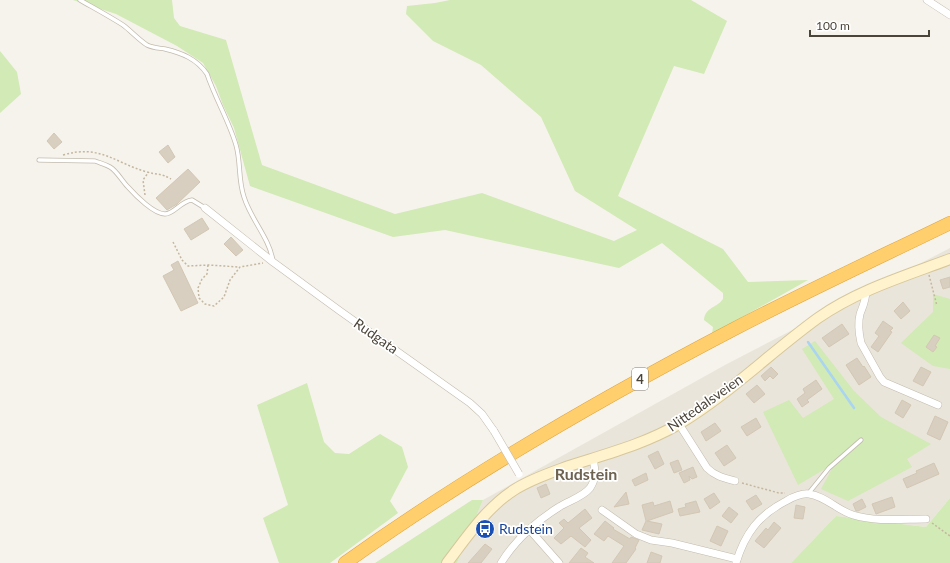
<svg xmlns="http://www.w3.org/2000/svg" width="950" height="563" font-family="Lato,sans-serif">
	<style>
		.residential { fill: #eae5da }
		.green { fill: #d2eab5 }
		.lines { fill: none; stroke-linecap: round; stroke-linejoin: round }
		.stream { stroke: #a9d4f2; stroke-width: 2.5 }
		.building { fill: #d8cfc1; stroke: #d3c7b4 }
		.lane-casing { stroke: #c2bbae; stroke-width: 5 }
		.street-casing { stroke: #c2bbae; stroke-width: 8 }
		.secondary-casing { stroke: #d6c79b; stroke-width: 12 }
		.highway-casing { stroke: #e0a43c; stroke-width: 14 }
		.path { stroke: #c4b79f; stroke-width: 1.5; stroke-dasharray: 2 2; stroke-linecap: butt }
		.lane { stroke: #fff; stroke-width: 3.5 }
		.street { stroke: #fff; stroke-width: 7 }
		.secondary { stroke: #fff3cd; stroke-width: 10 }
		.highway { stroke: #ffcf6e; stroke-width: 13 }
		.street-bridge-casing { stroke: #c2bbae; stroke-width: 8; stroke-linecap: butt }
		.street-bridge { stroke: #fff; stroke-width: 7 }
		.labels { text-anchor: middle; stroke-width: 3.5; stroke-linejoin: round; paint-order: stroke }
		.shield { fill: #fff; stroke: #817c74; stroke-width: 1 }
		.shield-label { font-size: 13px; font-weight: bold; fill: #4b4439 }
		.street-label { font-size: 14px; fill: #4b4439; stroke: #fff }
		.transit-label { font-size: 14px; fill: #164399; stroke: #fff; text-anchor: start }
		.quarter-label { font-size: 16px; font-weight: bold; fill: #6e6250; stroke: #fff }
	</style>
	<rect width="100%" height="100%" fill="#f6f3ec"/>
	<path class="residential" d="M950,248V498L926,527L836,516L791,563H457L483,500L725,365Z"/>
	<g class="green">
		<path d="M73,0H172L174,18L180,26L226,40L262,165L395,214L482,193L614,241L637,230L575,191L541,117L481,65L433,41L406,14L407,6L435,3L450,0H691L727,21L704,74L674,66L618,196L723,249L748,282L808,280L712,334L713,327L704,320C705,307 717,308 723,299V293L662,243L619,268L445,230L393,237L250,186L234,128L223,105L216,86L203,63L177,46L116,14Z"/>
		<path d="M0,51L17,72L21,94L0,113Z"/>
		<path d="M933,294L950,299V369L933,366L901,343L933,312Z"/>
		<path d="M815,341L854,391L881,417L931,444L907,459L912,467L848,501L821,489L835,463L798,485L763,412L789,400L803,418L834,399L802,349Z"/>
		<path d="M307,383L324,442L335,453L349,454L380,434L402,447L408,467L390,501L398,513L330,563H279L263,518L288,505L257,405Z"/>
		<path d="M950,498V563H791L836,516L926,527Z"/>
		<path d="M472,500H483L457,563H375Z"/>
	</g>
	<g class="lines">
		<path class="stream" d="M808,342L854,408"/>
	</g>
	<g class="building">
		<path d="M54,133L62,142L54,149L47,141Z"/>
		<path d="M168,145L175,157L168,163L159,152Z"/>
		<path d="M188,169L200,182L177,204L167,210L156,198Z"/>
		<path d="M202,218L209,229L191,240L184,229Z"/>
		<path d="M231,237L243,250L236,256L224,244Z"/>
		<path d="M178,261L198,303L181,311L163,276L174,270L171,265Z"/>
		<path d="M950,277V287L943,289L940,280Z"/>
		<path d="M903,302L910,311L901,319L894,311Z"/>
		<path d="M883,321L893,328L890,331L892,332L878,352L871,347L879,336L875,333Z"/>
		<path d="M842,324L849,334L829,347L822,338Z"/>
		<path d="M934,335L940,338L935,346L937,347L933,352L926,347Z"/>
		<path d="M857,358L863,367L864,366L871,377L859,385L846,365Z"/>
		<path d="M771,367L778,374L773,379L770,376L765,381L761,376Z"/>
		<path d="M921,367L931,372L923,386L913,381Z"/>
		<path d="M816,380L822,389L807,400L809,402L802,407L797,399L805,393L803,389Z"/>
		<path d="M757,385L765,394L754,403L746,394Z"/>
		<path d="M902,400L911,405L903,418L895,413Z"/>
		<path d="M935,416L948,422L940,440L927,434Z"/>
		<path d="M756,418L761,427L747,436L741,427Z"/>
		<path d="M715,423L721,431L706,441L701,432Z"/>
		<path d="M727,445L736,458L724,466L715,453Z"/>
		<path d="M658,451L664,464L655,469L648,456Z"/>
		<path d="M678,460L682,470L674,473L670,463Z"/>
		<path d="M934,463L939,474L907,488L903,479L917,473L916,471Z"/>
		<path d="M693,467L697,477L692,479L689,476L690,480L684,483L679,473Z"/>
		<path d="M646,473L648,480L635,486L632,480Z"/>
		<path d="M546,484L550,494L541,498L537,488Z"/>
		<path d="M626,492L629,504L614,507Z"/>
		<path d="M714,493L720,502L710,509L704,499Z"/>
		<path d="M756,495L762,504L752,510L746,501Z"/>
		<path d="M892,497L895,507L876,514L872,504Z"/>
		<path d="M862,499L866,507L858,511H856L853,504Z"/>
		<path d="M670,501L673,512L647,521L662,524L659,534L642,530L646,521L642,505L653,502L654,506Z"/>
		<path d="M696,501L700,512L680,516L678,509L686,507L685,504Z"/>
		<path d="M796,505L805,507L803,519L794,518Z"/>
		<path d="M729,507L738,514L731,523L722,516Z"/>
		<path d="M585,509L592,518L579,528L591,540L585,547L571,536L561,544L554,538L564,528L559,523L564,519L568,523Z"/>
		<path d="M605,521L614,528L613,529L630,539L631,537L639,540L635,548L636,549L626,563H612L624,546L608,536L604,541L594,534Z"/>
		<path d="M774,522L781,528L764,548L755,541L766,528L768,530Z"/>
		<path d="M717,526L728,531L721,546L710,541Z"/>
		<path d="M485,544L492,549L481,563H468Z"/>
		<path d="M581,548L588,553L585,557L594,563H569Z"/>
		<path d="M651,552L662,556L660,563H647Z"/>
	</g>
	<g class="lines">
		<defs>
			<g id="lane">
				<path d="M80,0C94,8 109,16 123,25C131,31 138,39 147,45C153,48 159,48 165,49C182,53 197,59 207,74C215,98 229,121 236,145C241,162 238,180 244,197C251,220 269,237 273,261"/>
				<path d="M39,160L95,161C100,163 105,164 110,167C117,171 122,181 128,187C136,196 154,214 165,214C174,214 181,201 192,200L205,208"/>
				<path d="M808,494L829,468L861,440"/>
			</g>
			<g id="street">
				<path d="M927,0L950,15"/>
				<path d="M205,208L273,262L340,311L470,403L482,414L494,431"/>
				<path d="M866,291C866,300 863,306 860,314C858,322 859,334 861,343L880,377L884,382L938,405"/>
				<path d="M679,424L707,468C715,476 724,478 735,481"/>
				<path d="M602,510L636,534L651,540L672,543L737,559"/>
				<path d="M529,529L559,563"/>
				<path d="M501,563C516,539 535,522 559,507C568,501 583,497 590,488C597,478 595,469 593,458"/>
				<path d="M736,563C745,533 759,515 786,501C793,497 801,493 809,494C825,496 837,510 853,515C876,522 902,519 926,519"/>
			</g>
			<path id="secondary" d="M447,563C467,537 486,508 514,490C531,479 550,473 569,466C606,454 645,444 679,424C729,394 771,352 818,318C858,290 905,276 950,259"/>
			<path id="highway" d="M345,563C468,475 600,399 734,329C805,292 878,258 950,223"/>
		</defs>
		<use href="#lane" class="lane-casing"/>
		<use href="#street" class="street-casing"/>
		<use href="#secondary" class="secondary-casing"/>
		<use href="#highway" class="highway-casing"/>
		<g class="path">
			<path d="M63,155C100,144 115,163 147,172C157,175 161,173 171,179"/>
			<path d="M145,195L143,180L148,173"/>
			<path d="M173,242L182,260L188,266L208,265L239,267"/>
			<path d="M208,265L207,274L202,279L198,288L199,298L205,304L214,306L224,297L230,280L240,267L263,263"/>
			<path d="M929,275L937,306"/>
			<path d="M742,483L779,493H785"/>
			<path d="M932,523L950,536"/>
		</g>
		<use href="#lane" class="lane"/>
		<use href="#street" class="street"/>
		<use href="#secondary" class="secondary"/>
		<use href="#highway" class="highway"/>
		<defs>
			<path id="street-bridge" d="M494,431L519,474"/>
		</defs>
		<use href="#street-bridge" class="street-bridge-casing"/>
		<use href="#street-bridge" class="street-bridge"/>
	</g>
	<defs>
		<symbol id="bus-disc" viewBox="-11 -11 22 22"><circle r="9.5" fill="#1a4fb4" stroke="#fff"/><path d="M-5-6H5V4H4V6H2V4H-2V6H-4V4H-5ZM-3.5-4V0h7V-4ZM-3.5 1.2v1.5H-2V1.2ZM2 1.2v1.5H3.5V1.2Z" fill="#fff"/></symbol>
	</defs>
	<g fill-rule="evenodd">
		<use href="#bus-disc" x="474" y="518" width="22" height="22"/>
	</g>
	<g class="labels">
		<rect class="shield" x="632" y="368" width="16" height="22" rx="3"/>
		<g class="shield-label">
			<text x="640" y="384">4</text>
		</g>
		<g class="street-label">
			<text transform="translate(376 336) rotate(35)" y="5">Rudgata</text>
			<text transform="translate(705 403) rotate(-35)" y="5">Nittedalsveien</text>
		</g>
		<g class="transit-label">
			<text x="499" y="534">Rudstein</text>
		</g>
		<g class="quarter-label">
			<text x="586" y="480">Rudstein</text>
		</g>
	</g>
	<path d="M810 30v6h119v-6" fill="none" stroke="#4b4439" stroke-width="2"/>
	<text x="816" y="30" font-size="12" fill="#4b4439" stroke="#ffffff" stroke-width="3" paint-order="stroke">100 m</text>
</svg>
